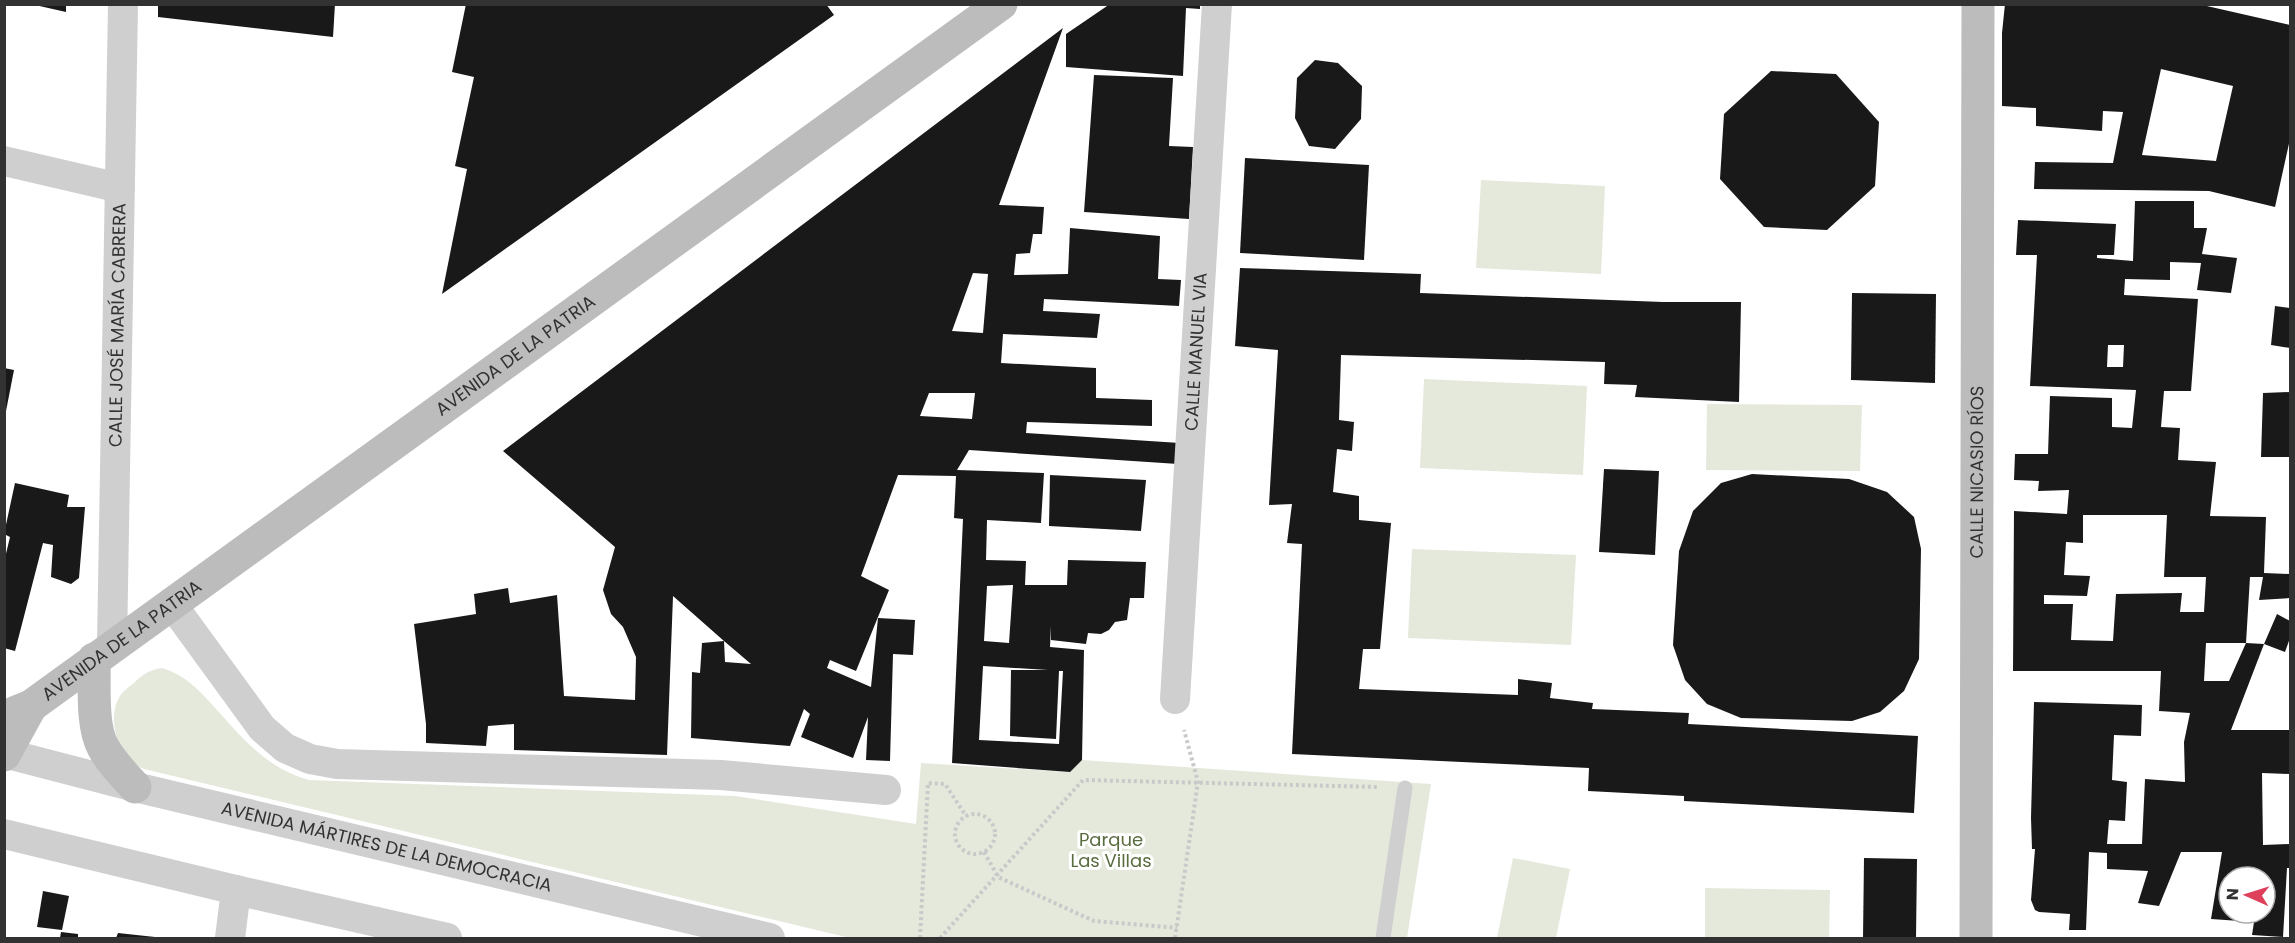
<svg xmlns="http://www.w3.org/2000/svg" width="2295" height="943" font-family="Poppins,sans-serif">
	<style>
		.green { fill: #e4e9dc }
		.building { fill: #191919; fill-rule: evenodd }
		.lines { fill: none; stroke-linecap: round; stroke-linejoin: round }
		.path { stroke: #c9c9c9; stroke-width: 4; stroke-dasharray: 3 3; stroke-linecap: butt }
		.lane { stroke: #cfcfcf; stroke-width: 15 }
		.street { stroke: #cfcfcf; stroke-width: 30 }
		.secondary { stroke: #bcbcbc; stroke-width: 33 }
		.labels { text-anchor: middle; stroke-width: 6; stroke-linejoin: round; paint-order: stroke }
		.street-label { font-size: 18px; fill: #323232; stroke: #fff }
		.park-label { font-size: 18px; fill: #5a6d41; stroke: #fff }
	</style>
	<rect width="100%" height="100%" fill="#fff"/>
	<g class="green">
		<path d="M1481,180L1605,186L1601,274L1476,268Z"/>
		<path d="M1424,379L1587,386L1583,475L1420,468Z"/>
		<path d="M1707,404L1862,405L1860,471L1706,470Z"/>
		<path d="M1412,549L1576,555L1571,645L1408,638Z"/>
		<path d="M162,668C187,676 200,691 217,710C245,741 267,768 309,780L735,796L916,824L921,763L1069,772L1082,760L1431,784L1407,938H850L144,769C140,767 134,765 131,762C115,748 108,714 120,696C123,691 129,687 134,683C143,674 149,670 162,668Z"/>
		<path d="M1513,858L1570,869L1556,938H1497Z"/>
		<path d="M1705,888L1830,890L1829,938H1705Z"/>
	</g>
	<g class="building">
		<path d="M35,4H66V12L35,5Z"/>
		<path d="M158,4H335L333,37L158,17Z"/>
		<path d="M466,4H826L834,15L442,294L467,169L455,166L474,77L452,72Z"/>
		<path d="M1110,4H1200V9L1186,8L1183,76L1066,67V34Z"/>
		<path d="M2005,4H2198L2290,25V139L2275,207L2209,191L2034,189L2035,162L2113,163L2123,112L2103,111L2102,131L2036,126V108L2002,106V33ZM2161,69L2233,86L2216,161L2142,155Z"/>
		<path d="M1063,28L999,205L1044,207L1042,234H1033L1030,253L1016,254L1014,275L1068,274L1070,228L1160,236L1158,279L1181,280L1179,306L1044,299L1043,311L1100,314L1097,338L1003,334L1001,363L1096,368V398L1152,400V426L1027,422L1026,433L1180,443L1178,464L969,450L957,470L1044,473L1041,523L987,520L986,560L1026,561L1025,585H1067L1068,560L1146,562L1144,598H1130L1127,620L1115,622L1109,630L1101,634L1088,633L1086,644L1051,640V626L1050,647L1084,650L1082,760L1070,772L952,763L963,519L954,518L956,476L898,475L861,576L889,590L856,671L830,660L827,668L871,687L878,618L915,620L913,655L893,654L890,761L866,760L868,717L853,758L801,737L810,714L804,709L790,746L691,738L692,672L700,673L702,643L724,641L725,662L751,664L724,641L673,596L667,755L514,750V724L488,726L486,746L426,743V724L414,624L476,614L474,594L508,588L510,603L557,595L564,696L635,700L636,657L623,627L611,614L603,590L615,547L503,451ZM973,273L988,274L983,333L952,331ZM929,393H975L972,419L920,416ZM1013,585L1009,643L984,641L987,586ZM983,666L1048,670H1011L1010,736L1056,739L1059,671H1063L1059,744L979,740Z"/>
		<path d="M1315,60L1338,63L1362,86L1361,119L1335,149L1309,146L1295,118L1297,78Z"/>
		<path d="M1771,71L1836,74L1879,122L1875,186L1827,230L1764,227L1720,179L1724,114Z"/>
		<path d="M1094,75L1173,78L1169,146L1193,147L1189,219L1084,212Z"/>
		<path d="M1245,158L1369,165L1364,260L1240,253Z"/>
		<path d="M2135,201H2194V228H2207L2202,254L2237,258L2231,293L2197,290L2201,263L2170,262V280L2125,279L2124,295L2198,299L2191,391H2164L2161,427L2180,428L2178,460L2216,462L2210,516L2266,517L2264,573L2290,574V598L2259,600L2263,577H2250L2246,643H2206L2204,681H2229L2246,643L2264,644L2277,614L2290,621V638L2285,652L2264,644L2231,730H2290V774L2262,773L2263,845L2290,844V868H2287L2283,937L2252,935L2254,922L2211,919L2222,852H2181L2159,906L2138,903L2148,871L2107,869V853L2089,852L2086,930H2069L2070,914L2039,912L2035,910L2031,900L2035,849H2032L2031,818L2034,702L2142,705L2141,736L2114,735L2112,780L2127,782L2125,821L2109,820L2107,844H2142L2145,779L2185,782L2184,742L2190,713L2159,711L2161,671H2013L2014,511L2067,514L2069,490L2038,491L2039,481L2014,480L2015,454H2048L2050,396L2112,398V427L2132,428L2136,390L2030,386L2037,255H2016L2018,220L2116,224L2114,255H2097V258L2133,261ZM2108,345H2124L2123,367H2107ZM2083,515H2167L2164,577H2206L2204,612H2180L2182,593L2116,594L2113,641L2071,640L2073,604H2044V595L2087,596L2090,576L2064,575L2066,542L2083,543ZM2229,877H2265V913H2229Z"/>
		<path d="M1240,268L1421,274L1420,293L1663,302H1741L1739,402L1635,397L1637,385L1604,384L1605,362L1341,355L1339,420L1354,422L1352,451L1337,449L1333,492L1359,496V520L1391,523L1380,649H1363L1359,689L1518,695V679L1552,683L1550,698L1593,703L1592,709L1689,713L1688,724L1918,736L1914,813L1684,801V796L1588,791L1589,768L1292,754L1302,544L1287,543L1292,504L1269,505L1278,350L1235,346Z"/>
		<path d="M1852,293L1936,294L1935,383L1851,380Z"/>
		<path d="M2275,306L2290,308V348L2271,345Z"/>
		<path d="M4,368L14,370L6,411H4Z"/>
		<path d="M2290,392V457H2261L2263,393Z"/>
		<path d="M1604,469L1659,471L1655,555L1599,552Z"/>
		<path d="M1752,474L1849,479L1887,492L1914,517L1921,549L1919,659L1904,691L1880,712L1852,721L1741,718L1707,704L1685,680L1673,645L1679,551L1693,511L1721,483Z"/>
		<path d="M1050,475L1146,480L1141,531L1049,526Z"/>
		<path d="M15,483L69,495L67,507H85L79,578L71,584L51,577L53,545L43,543L15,651L4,648V562L10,537L4,534Z"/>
		<path d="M1864,858L1917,859L1916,938H1863Z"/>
		<path d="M43,891L69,896L62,930L37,927Z"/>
		<path d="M61,932L78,934V938H60Z"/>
		<path d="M118,933L155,937V938H116Z"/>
	</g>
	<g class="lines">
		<g class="path">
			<circle cx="975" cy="834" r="20"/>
			<path d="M984,852L998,877L1094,921L1177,928"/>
			<path d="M920,938L928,783L945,784L966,816"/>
			<path d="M940,938L1083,780L1379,787"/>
			<path d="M1175,938L1198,782L1184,730"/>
		</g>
		<path class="lane" d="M1383,938L1405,788"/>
		<g class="street">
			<path d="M4,161L120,188"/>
			<path d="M171,603L262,728L285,748L310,759L337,764L721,775L886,790"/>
			<path id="s1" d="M112,645L123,4"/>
			<path id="s2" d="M1175,699L1217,4"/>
			<path id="s3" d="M4,753L135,787L770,938"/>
			<path d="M4,834L236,890L447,938"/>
			<path d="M230,938L236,890"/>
		</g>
		<g class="secondary">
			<path d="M94,659C95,684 91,725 103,747C111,762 123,774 135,787"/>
			<path id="s4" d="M4,717L31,706L1001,4"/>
			<path d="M4,755L31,706"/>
			<path id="s5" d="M1976,938L1978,4"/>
		</g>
	</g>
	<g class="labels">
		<g class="street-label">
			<text dy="6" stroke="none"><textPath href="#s1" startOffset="320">CALLE JOSÉ MARÍA CABRERA</textPath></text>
			<text dy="6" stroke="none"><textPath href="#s2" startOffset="348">CALLE MANUEL VIA</textPath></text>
			<text dy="6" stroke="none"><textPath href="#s4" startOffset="627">AVENIDA DE LA PATRIA</textPath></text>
			<text dy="6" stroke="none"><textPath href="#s5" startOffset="466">CALLE NICASIO RÍOS</textPath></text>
			<text dy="6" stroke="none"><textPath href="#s4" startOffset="141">AVENIDA DE LA PATRIA</textPath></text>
			<text dy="6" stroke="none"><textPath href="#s3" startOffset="394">AVENIDA MÁRTIRES DE LA DEMOCRACIA</textPath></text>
		</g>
		<g class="park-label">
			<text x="1111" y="846">Parque<tspan x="1111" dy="21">Las Villas</tspan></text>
		</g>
	</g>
	<rect width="2295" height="943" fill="none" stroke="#323232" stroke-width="12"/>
	<g transform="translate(2247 895) rotate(273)"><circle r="28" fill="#ffffff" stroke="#adadad" stroke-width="1.5"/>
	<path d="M0-4.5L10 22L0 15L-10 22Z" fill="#de405c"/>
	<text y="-9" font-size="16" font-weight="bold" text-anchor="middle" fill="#323232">N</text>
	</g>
</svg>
